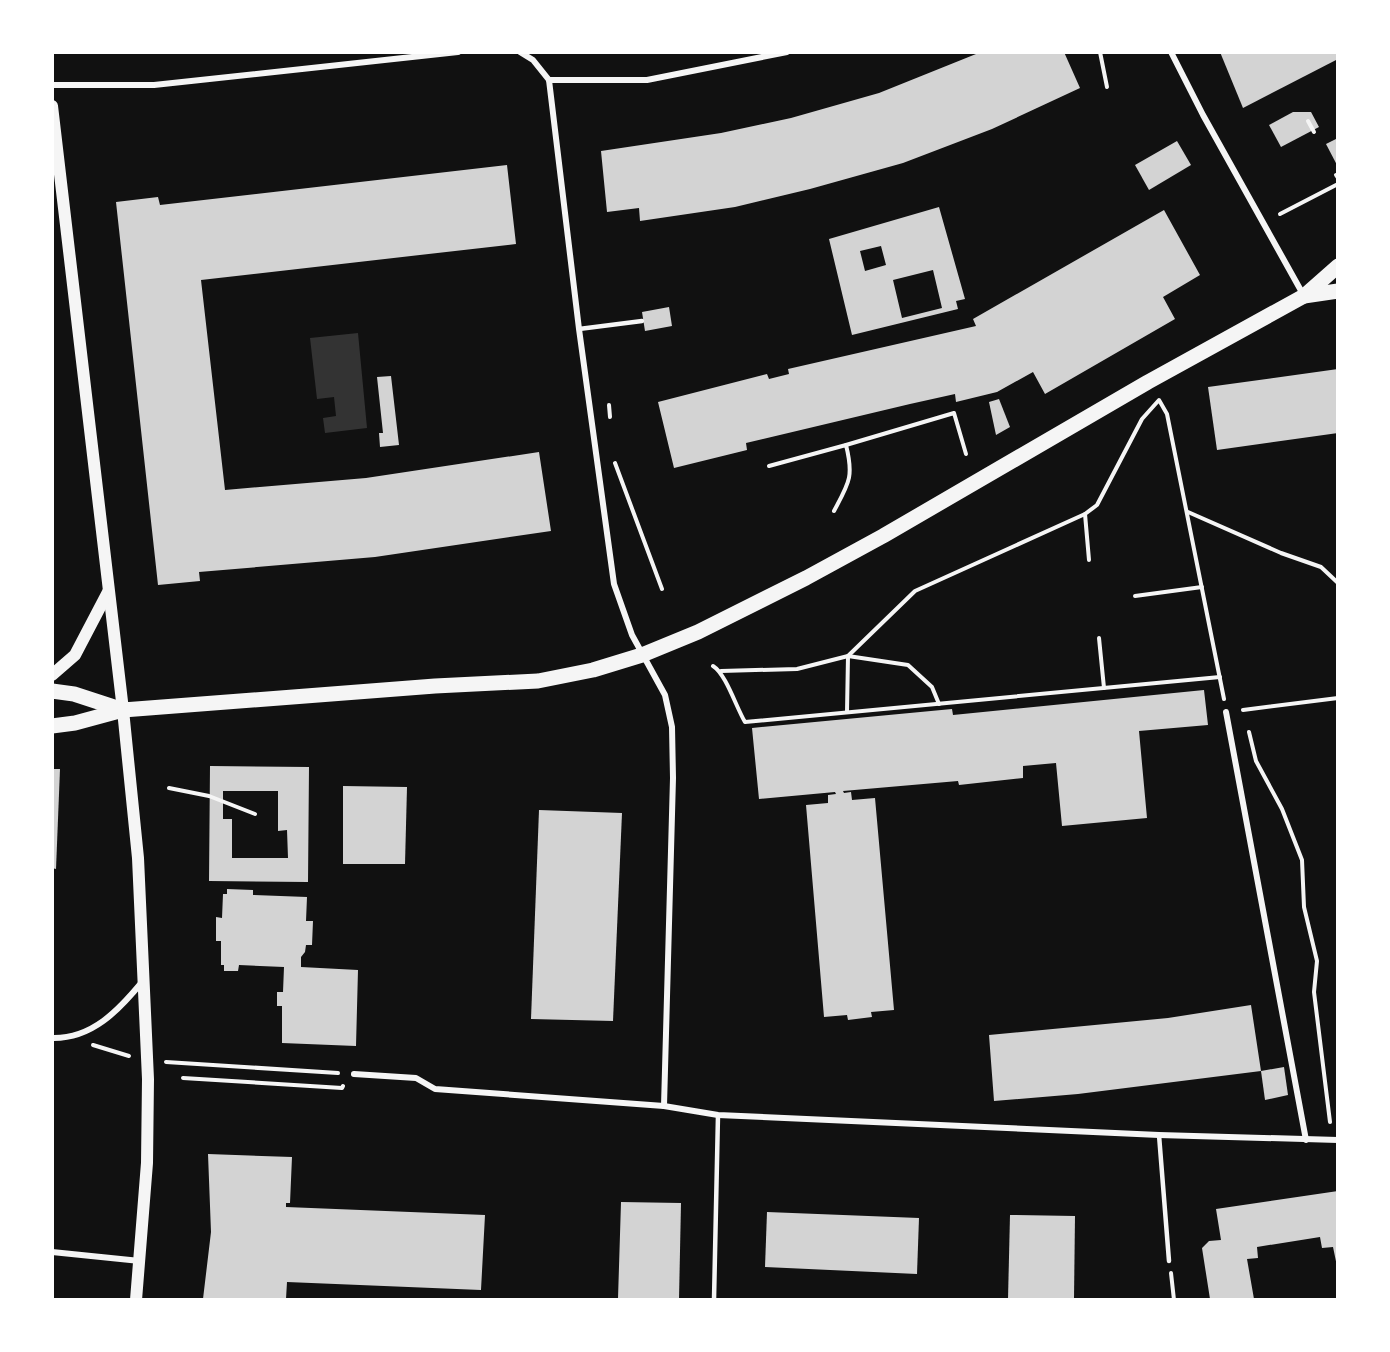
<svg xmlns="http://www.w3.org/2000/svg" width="1390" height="1352" font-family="Roboto,sans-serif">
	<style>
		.water { fill: #333 }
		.building { fill: #d3d3d3; fill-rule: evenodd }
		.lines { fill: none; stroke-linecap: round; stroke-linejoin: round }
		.path { stroke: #f5f5f5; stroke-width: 4 }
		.service { stroke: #f5f5f5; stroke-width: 4.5 }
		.minor { stroke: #f5f5f5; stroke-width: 6 }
		.secondary { stroke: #f5f5f5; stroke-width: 12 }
		.primary { stroke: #f5f5f5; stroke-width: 15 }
	</style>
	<rect width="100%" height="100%" fill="#111"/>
	<path class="water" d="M358,333L367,428L325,433L323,418L336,416L334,397L317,399L310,338Z"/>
	<g class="building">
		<path d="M981,52H1064L1080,88L992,129L903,163L810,189L735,207L640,221L639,208L607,212L601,151L721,133L791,118L879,93Z"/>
		<path d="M1220,52H1338V59L1243,108Z"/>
		<path d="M1293,112H1311L1319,127L1281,147L1269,125Z"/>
		<path d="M1338,138V167L1326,144Z"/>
		<path d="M1177,141L1191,165L1149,190L1135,165Z"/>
		<path d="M507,165L516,244L201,280L225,490L366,478L539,452L551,531L375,557L199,572L200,581L158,585L116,202L158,197L160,205Z"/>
		<path d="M939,207L965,299L956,301L958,309L852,335L829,239ZM881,246L886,265L865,271L860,251ZM933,270L942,308L902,318L893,280Z"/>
		<path d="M1164,210L1200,275L1163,297L1175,319L1045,394L1033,372L997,392L956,402L955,394L910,404L746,443L747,450L674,468L658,402L767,374L769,379L789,374L788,369L976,326L973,319Z"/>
		<path d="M669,307L672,326L645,331L642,312Z"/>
		<path d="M1338,369V433L1217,450L1208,387Z"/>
		<path d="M391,376L399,445L380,447L379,433H383L377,377Z"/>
		<path d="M999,399L1010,427L996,435L989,402Z"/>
		<path d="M1204,690L1208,725L1139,731L1147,818L1062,826L1056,763L1023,766V778L959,785L958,781L843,791L844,793L851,792L852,800L875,798L894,1010L871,1012L872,1017L848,1020L847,1015L824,1017L806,805L828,803V795L836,794L835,792L759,799L752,728L952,709L953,715Z"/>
		<path d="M210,766L309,767L308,882L209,881ZM223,791H278V831L287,830L288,858H232V819H223Z"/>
		<path d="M52,769H60L56,869L52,868Z"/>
		<path d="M343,786L407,787L405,864H343Z"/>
		<path d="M539,810L622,813L613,1021L531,1019Z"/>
		<path d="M227,889L253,890V895L307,897L306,921H313L312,945H306L305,952L301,957V967L358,970L356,1046L282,1043V1006H277V992H283L284,967L239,965L238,971H224V965H221V941H216V917L222,918L223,894H227Z"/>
		<path d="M1251,1005L1261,1071L1078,1094L994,1101L989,1035L1168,1018Z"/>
		<path d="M1284,1067L1288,1095L1265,1100L1261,1071Z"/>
		<path d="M208,1154L292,1157L290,1203H286V1207L485,1215L481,1290L287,1282L286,1299H203L211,1232Z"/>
		<path d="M1338,1191V1271L1333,1247L1322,1248L1320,1237L1257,1247L1258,1258L1247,1259L1254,1299H1210L1202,1248L1209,1241L1221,1240L1216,1209Z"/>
		<path d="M621,1202L681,1203L679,1299H618Z"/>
		<path d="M767,1212L919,1218L917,1274L765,1267Z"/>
		<path d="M1010,1215L1075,1216L1074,1299H1008Z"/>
	</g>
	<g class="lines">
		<g class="path">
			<path d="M1100,52L1107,87"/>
			<path d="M1308,121L1314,132"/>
			<path d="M1336,175L1338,178"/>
			<path d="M1280,214L1338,184"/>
			<path d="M609,405L610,417"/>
			<path d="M846,445L954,413L966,454"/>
			<path d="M615,463L662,589"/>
			<path d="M769,466L846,445C854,477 849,483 834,511"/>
			<path d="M1188,512L1281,553L1321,567L1338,583"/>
			<path d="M1085,514L1089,560"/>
			<path d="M1135,596L1202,587"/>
			<path d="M1099,638L1104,688"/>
			<path d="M713,666C726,674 736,707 745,722L1220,677"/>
			<path d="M721,671L797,669L848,656L908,665L932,687L939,704"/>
			<path d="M1243,710L1338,698"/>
			<path d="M847,712L848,656L915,591L1085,514L1097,505L1142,419L1159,400L1167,414L1224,699"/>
			<path d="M1249,732L1256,761L1282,809L1302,860L1304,907L1317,961L1314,992L1330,1122"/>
			<path d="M169,788L209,796L255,814"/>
			<path d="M93,1045L129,1056"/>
			<path d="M166,1062L338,1073"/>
			<path d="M183,1078L342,1088L343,1086"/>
			<path d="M1171,1273L1174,1300"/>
		</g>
		<g class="service">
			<path d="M579,329L642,321"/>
			<path d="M1159,1135L1169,1261"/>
			<path d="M714,1300L718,1115"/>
		</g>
		<g class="minor">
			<path d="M520,52L533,60L549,80L579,329L614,584L632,635L665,695L672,727L673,778L664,1106"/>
			<path d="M1171,52L1203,115L1304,296"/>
			<path d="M549,80H647L787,52"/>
			<path d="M52,85H154L458,52"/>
			<path d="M1226,712L1306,1140"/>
			<path d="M52,1038C92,1039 119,1010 142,982"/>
			<path d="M354,1074L416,1078L435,1089L664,1106L718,1115L1159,1135L1338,1140"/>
			<path d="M52,1252L140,1261"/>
		</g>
		<g class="secondary">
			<path d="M52,106L123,710L138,858L148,1079L147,1163L136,1300"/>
			<path d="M52,675L75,655L108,592"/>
		</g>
		<g class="primary">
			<path d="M1304,296L1338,291"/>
			<path d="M52,691L74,694L123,710"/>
			<path d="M52,726L75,723L123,710L435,686L538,681L593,670L642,655L698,632L806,578L883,536L1148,382L1304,296L1338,266"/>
		</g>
	</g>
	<rect width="1390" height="1352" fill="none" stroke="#ffffff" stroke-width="108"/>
</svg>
